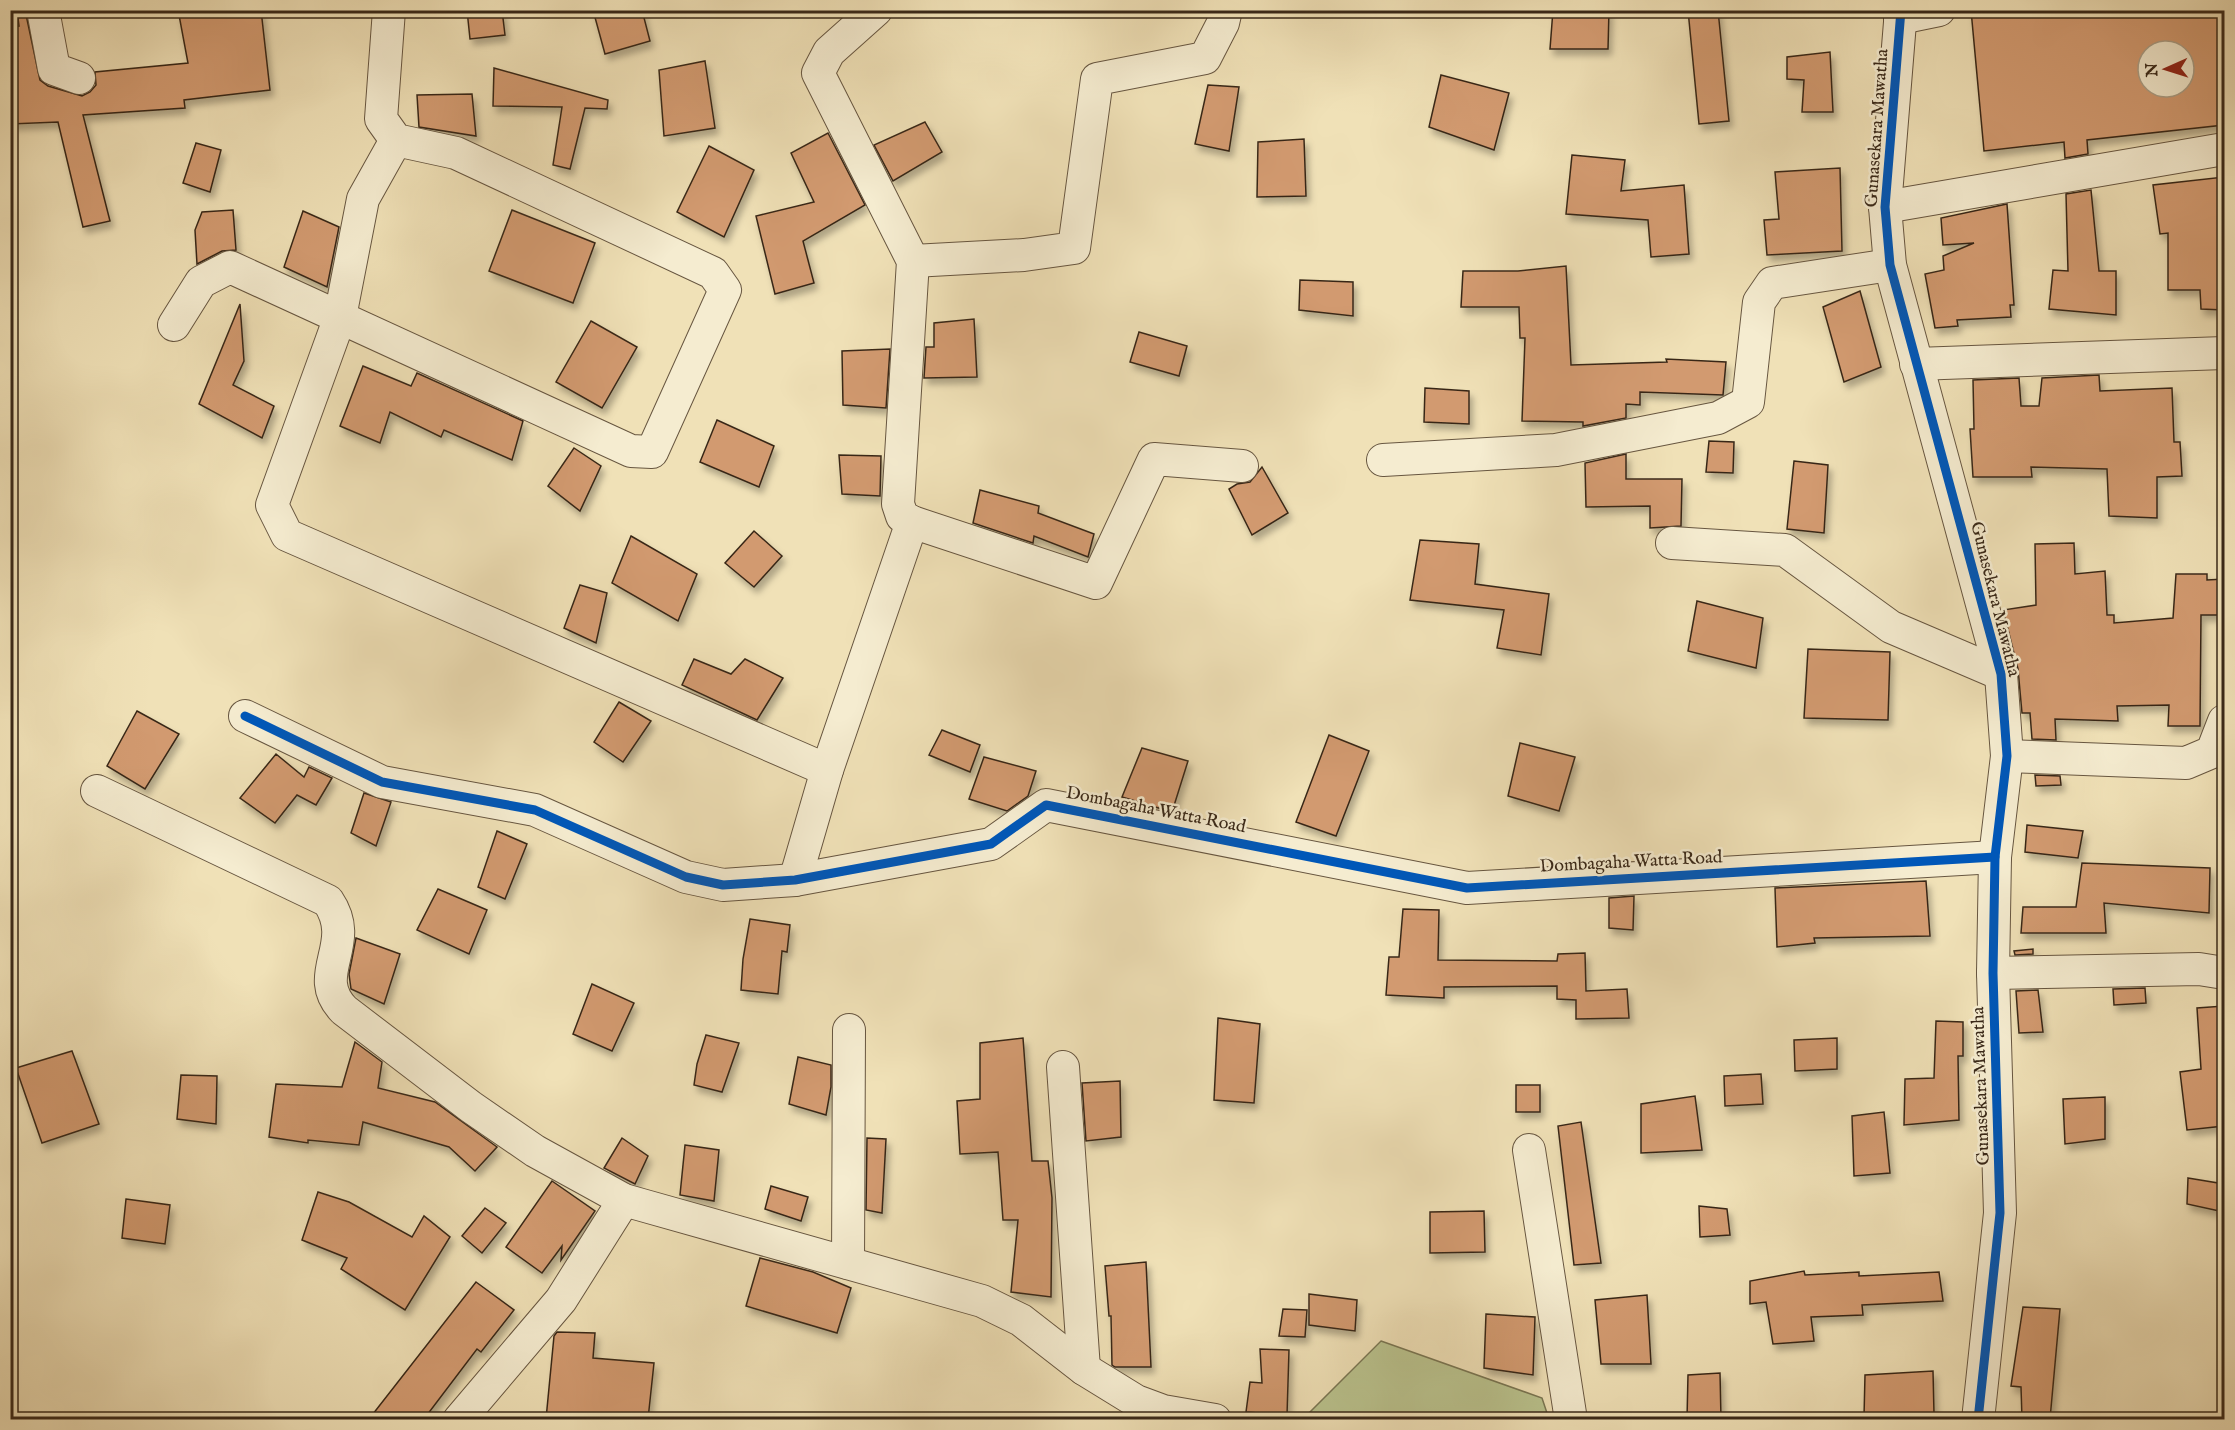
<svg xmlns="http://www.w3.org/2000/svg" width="2235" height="1430" font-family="'IM FELL English',serif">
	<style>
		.green { fill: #bac38e; stroke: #7a7653; stroke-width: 1.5 }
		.building { fill: #d29a6f; stroke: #392818; stroke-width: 1.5; fill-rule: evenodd; filter: url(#shadow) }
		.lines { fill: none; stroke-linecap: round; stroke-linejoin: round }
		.minor-casing { stroke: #675640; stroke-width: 34 }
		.minor { stroke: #f5ecd0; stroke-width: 32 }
		.cycleway-casing { stroke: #f5ecd0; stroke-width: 13 }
		.cycleway { stroke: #0057b8; stroke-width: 9 }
		.labels { text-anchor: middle; stroke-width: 5; stroke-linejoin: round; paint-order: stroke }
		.street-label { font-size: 18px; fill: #392818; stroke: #f5ecd0 }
	</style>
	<defs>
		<filter id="shadow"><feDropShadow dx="3.5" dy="6" stdDeviation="3" flood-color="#0004"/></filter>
	</defs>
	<rect width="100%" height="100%" fill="#f0e1b7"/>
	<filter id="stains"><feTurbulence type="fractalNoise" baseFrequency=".00333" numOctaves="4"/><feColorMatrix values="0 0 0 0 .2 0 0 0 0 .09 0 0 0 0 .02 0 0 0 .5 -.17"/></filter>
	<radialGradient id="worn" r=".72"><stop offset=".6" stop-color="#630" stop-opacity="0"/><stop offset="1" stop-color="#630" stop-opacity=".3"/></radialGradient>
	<path class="green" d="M1381,1341L1542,1398L1549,1419H1303Z"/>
	<g class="building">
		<path d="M17,10H25L40,80L48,86L82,96L90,92L96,85L95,72L188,63L179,15L202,10H261L270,90L184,100L185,108L83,115L110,221L83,227L58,122L10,124V27L19,26Z"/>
		<path d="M467,10H502L505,35L470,39Z"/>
		<path d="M593,10H642L650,41L605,54Z"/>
		<path d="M1553,10H1609L1608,49H1550Z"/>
		<path d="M1688,10H1718L1729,121L1699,124Z"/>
		<path d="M1971,10H2224V125L2087,140L2088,154L2065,158L2064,142L1984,151ZM2148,51H2184V87H2148Z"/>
		<path d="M1830,52L1833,112H1802L1804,80L1787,79V57Z"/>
		<path d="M705,61L715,128L664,136L659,70Z"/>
		<path d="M494,68L608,100L607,109L585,108L570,169L553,165L562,107L493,106Z"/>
		<path d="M1441,75L1509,93L1494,150L1429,127Z"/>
		<path d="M1208,85L1239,87L1229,151L1195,144Z"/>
		<path d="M472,94L476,136L419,127L417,95Z"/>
		<path d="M925,122L942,152L893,181L874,145Z"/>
		<path d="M828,133L865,205L803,241L814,283L775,294L756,216L814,202L791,153Z"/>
		<path d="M1304,139L1306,196L1257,197L1258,142Z"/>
		<path d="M196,143L221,150L210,192L183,183Z"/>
		<path d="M709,146L754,170L724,237L677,212Z"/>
		<path d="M1572,155L1625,160L1621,191L1684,185L1689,254L1651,257L1648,220L1566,214Z"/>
		<path d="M1840,168L1842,251L1767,255L1764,220L1779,219L1775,172Z"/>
		<path d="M2224,177V310L2201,309L2200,290H2168V233L2160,234L2153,185Z"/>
		<path d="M2091,190L2099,271H2116V315L2049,309L2053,270L2068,271L2066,194Z"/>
		<path d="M2007,204L2014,305H2010L2011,317L1957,320L1958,326L1935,328L1925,274L1944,270L1943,256L1974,243L1943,245L1941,218Z"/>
		<path d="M233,210L236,250L222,251L197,264L195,230L202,212Z"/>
		<path d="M512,210L595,243L573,303L489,271Z"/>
		<path d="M303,211L339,227L327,287L284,267Z"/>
		<path d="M1566,266L1571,365L1667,362L1666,359L1726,362L1723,395L1640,392V405L1626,404V418L1583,426V422L1522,421L1525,338H1520L1519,307H1461L1463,271H1518Z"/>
		<path d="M1300,280L1353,282V316L1299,310Z"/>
		<path d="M1860,291L1881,367L1844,382L1823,307Z"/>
		<path d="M240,304L244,361L233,385L274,406L262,438L199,404Z"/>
		<path d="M974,319L977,377L924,378L926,347H934V323Z"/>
		<path d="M591,321L637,347L602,408L556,382Z"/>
		<path d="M1139,332L1187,346L1179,376L1130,362Z"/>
		<path d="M890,349L886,408L843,405L842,351Z"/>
		<path d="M363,366L411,386L417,373L523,421L512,460L444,430L441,437L390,412L380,443L340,426Z"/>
		<path d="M2099,375L2100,391L2172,388L2174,442H2180L2182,476L2157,477V518L2109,516L2107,469L2031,467L2032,477H1973L1970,429H1974L1973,380L2019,378L2021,406H2039L2042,378Z"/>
		<path d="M1425,388L1469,391V424L1424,422Z"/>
		<path d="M717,420L774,446L759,487L700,462Z"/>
		<path d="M1709,441L1734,442L1733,473L1706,472Z"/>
		<path d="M574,448L601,466L580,511L548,486Z"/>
		<path d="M1626,454V479H1682L1681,526L1650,528V506L1586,507L1585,463Z"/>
		<path d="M839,455L881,456L880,496L842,494Z"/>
		<path d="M1794,461L1828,465L1824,533L1787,529Z"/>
		<path d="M1262,467L1288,513L1252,535L1229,489L1237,484L1250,482Z"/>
		<path d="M980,490L1039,506L1038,513L1094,534L1088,557L1034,536L1033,543L973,523Z"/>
		<path d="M754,531L782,556L754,587L725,563Z"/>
		<path d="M631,536L697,574L678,621L612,583Z"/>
		<path d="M1420,540L1479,544L1475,584L1549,594L1541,655L1497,648L1504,610L1410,600Z"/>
		<path d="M2074,543L2075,574L2105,571L2107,615H2114V623L2173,618L2176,574H2207V580L2224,579V615H2201L2200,726H2168L2169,705L2117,706L2118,721L2055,719L2056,740L2032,739L2030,713H2022L2018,669L2003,610L2036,605L2035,544Z"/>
		<path d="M580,585L607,593L596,643L564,628Z"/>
		<path d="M1697,601L1763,618L1756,668L1688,651Z"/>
		<path d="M1808,649L1890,652L1888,720L1804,718Z"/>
		<path d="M694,659L731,674L745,659L783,678L757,720L682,685Z"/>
		<path d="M619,702L651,721L623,762L594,742Z"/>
		<path d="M137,711L179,734L145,789L107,766Z"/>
		<path d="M942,730L980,745L970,772L929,755Z"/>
		<path d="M1329,735L1369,751L1336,836L1296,822Z"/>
		<path d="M1520,743L1575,757L1559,811L1508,796Z"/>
		<path d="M1142,748L1188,761L1172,812L1122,797Z"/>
		<path d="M276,754L304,777L309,767L332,778L316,805L297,795L275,823L240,798Z"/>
		<path d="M984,757L1036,771L1028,796L1007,811L969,799Z"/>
		<path d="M2035,775L2060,776L2061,785L2036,786Z"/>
		<path d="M364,793L391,802L376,846L351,833Z"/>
		<path d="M2027,825L2083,831L2078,858L2025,852Z"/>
		<path d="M497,831L527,844L505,899L478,887Z"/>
		<path d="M2082,863L2210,868L2209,913L2104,903L2106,933H2021L2023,907H2076Z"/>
		<path d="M1926,881L1930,936L1814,938L1815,943L1777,947L1775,888Z"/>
		<path d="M438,889L487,910L469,954L417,930Z"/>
		<path d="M1634,896L1633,930L1609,928V898Z"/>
		<path d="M1403,909L1439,910L1438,960L1557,961L1558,954L1585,953L1586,991L1627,989L1629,1018L1576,1019V1000L1557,999V986L1444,987V998L1386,995L1389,957H1399Z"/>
		<path d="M750,919L790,925L787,952L782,951L778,994L741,990L743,959Z"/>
		<path d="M356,938L400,954L384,1004L351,989L349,974Z"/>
		<path d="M2033,949V954L2015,955L2014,951Z"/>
		<path d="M592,984L634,1003L612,1051L573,1034Z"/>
		<path d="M2145,988L2146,1003L2114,1005L2113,989Z"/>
		<path d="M2038,990L2043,1032L2019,1033L2016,991Z"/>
		<path d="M2224,1006V1126L2187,1130L2180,1072L2201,1069L2197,1008Z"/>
		<path d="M1218,1018L1260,1024L1254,1103L1214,1100Z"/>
		<path d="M1936,1021L1963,1022V1056H1958L1959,1120L1904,1125L1905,1079L1934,1078Z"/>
		<path d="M706,1035L739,1043L722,1092L694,1085L697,1064Z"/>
		<path d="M1023,1038L1032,1161H1048L1052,1198L1051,1297L1011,1292L1018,1220H1003L998,1152L960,1154L957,1101L980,1099V1043Z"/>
		<path d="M1837,1038V1069L1795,1071L1794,1040Z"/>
		<path d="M355,1042L382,1062L378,1088L435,1102L497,1147L475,1171L449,1147L363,1122L359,1145L308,1140V1143L269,1137L276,1084L342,1087Z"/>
		<path d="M72,1051L99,1124L42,1143L16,1068Z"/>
		<path d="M798,1057L831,1065V1087L826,1115L789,1104Z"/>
		<path d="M1761,1074L1763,1104L1725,1106L1724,1076Z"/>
		<path d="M181,1075L217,1076L216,1124L177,1119Z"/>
		<path d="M1120,1081L1121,1137L1086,1141L1082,1083Z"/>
		<rect x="1516" y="1085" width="24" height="27"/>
		<path d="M1695,1096L1702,1150L1641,1153V1104Z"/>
		<path d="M2105,1097V1139L2065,1144L2063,1099Z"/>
		<path d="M1884,1112L1890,1173L1854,1176L1852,1116Z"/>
		<path d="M1581,1122L1601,1263L1574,1265L1558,1126Z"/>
		<path d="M622,1138L648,1156L635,1184L604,1168Z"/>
		<path d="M867,1138L886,1139L882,1213L866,1210Z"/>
		<path d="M685,1145L719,1150L714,1201L680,1195Z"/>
		<path d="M2188,1178L2224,1184V1212L2187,1204Z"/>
		<path d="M552,1181L595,1211L561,1260L562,1246L542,1273L506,1247Z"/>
		<path d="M771,1186L808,1197L801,1221L765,1209Z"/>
		<path d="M318,1192L349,1202L412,1237L424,1216L450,1237L405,1310L341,1269L347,1258L302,1240Z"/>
		<path d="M126,1199L170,1205L165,1244L122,1238Z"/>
		<path d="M1699,1206L1727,1209L1730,1235L1700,1237Z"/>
		<path d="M485,1208L506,1223L482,1253L462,1236Z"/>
		<path d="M1484,1211L1485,1252L1430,1253V1212Z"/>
		<path d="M760,1258L813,1272L851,1288L837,1333L746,1306Z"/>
		<path d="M1146,1262L1151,1367H1115L1112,1365L1111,1316H1109L1105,1266Z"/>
		<path d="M1804,1271L1805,1275L1859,1272V1276L1939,1272L1943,1301L1862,1305L1863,1315L1811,1317L1814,1341L1773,1344L1766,1302L1750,1304V1281Z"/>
		<path d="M476,1282L514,1310L481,1352L477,1349L424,1419H369Z"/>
		<path d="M1309,1294L1357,1300L1355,1331L1309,1325Z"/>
		<path d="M1647,1295L1651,1364H1601L1595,1300Z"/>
		<path d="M2023,1307L2060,1309L2050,1419H2022L2021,1387L2011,1386Z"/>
		<path d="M1283,1309L1307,1310L1305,1337L1279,1336Z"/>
		<path d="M1486,1314L1535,1317L1533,1375L1484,1368Z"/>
		<path d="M557,1332L595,1333L593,1358L654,1363L648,1419H546L554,1336Z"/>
		<path d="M1260,1349L1289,1350L1287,1415L1246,1412L1250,1382L1262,1383Z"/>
		<path d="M1933,1371L1934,1414L1864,1417L1865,1375Z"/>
		<path d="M1720,1373L1721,1419H1687L1688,1375Z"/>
	</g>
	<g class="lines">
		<defs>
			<g id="minor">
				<path d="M43,10L54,69L79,78"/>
				<path d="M876,10L829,52L818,73L913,261L898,504L902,516L912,522L1096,583L1154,459L1242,466"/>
				<path d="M1901,10L1885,207L1890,265L2001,674L2007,756L1995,857L1993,973L2000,1213L1978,1420"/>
				<path d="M1900,18L1939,10"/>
				<path d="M396,140L363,199L340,317L272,505L287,535L827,770"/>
				<path d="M1885,207L2224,149"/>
				<path d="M913,261L1024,255L1074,248L1097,79L1205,58L1223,23L1226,10"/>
				<path d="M174,325L201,282L230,267L631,451L652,452L725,290L713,273L456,153L396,140L381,119L389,10"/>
				<path d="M1916,364L2224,353"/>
				<path d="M1383,460L1556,450L1718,418L1748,402L1759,302L1772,283L1890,265"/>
				<path d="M1672,543L1785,550L1891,627L2001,674"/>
				<path d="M245,716L382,782L535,810L686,877L723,885L795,880L991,844L1046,805L1467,888L1995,857"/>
				<path d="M2007,756L2186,763L2212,752L2224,721"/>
				<path d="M97,791L328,901C358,945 309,974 344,1010L471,1107L535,1151L624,1200L982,1301L1021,1320L1084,1369L1136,1401L1163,1411L1215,1420"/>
				<path d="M795,880L827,770L912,522"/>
				<path d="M1993,973L2199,969L2224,973"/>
				<path d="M1063,1067L1084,1369"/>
				<path d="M1529,1150L1571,1420"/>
				<path d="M848,1263L849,1030"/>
				<path d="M459,1420L561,1300L624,1200"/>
			</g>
		</defs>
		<use href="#minor" class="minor-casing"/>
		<use href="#minor" class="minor"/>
		<defs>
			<g id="cycleway">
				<path d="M1901,10L1885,207L1890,265L2001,674L2007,756L1995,857L1993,973L2000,1213L1978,1420"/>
				<path d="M245,716L382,782L535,810L686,877L723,885L795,880L991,844L1046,805L1467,888L1995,857"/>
			</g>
		</defs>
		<use href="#cycleway" class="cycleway-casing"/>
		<use href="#cycleway" class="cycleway"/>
	</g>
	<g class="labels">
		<g class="street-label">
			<text transform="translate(1876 128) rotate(-86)" y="6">Gunasekara Mawatha</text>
			<text transform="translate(1996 599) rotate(76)" y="6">Gunasekara Mawatha</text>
			<text transform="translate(1156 809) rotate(11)" y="6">Dombagaha Watta Road</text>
			<text transform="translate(1631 861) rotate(-3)" y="6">Dombagaha Watta Road</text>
			<text transform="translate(1980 1086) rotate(-92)" y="6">Gunasekara Mawatha</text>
		</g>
	</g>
	<rect width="2235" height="1430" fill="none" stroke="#f0e1b7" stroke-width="36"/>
	<rect x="12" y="12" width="2211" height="1406" fill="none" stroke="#392818" stroke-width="3"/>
	<rect x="18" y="18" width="2199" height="1394" fill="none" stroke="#392818" stroke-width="1.5"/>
	<g transform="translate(2166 69) rotate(267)"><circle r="28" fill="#f5ecd0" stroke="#aa9e86" stroke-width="1.5"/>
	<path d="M0-4.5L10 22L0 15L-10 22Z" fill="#8f2418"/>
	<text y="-9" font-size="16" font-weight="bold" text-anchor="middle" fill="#392818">N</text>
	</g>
	<rect width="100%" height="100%" filter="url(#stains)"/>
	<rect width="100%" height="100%" fill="url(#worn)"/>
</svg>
